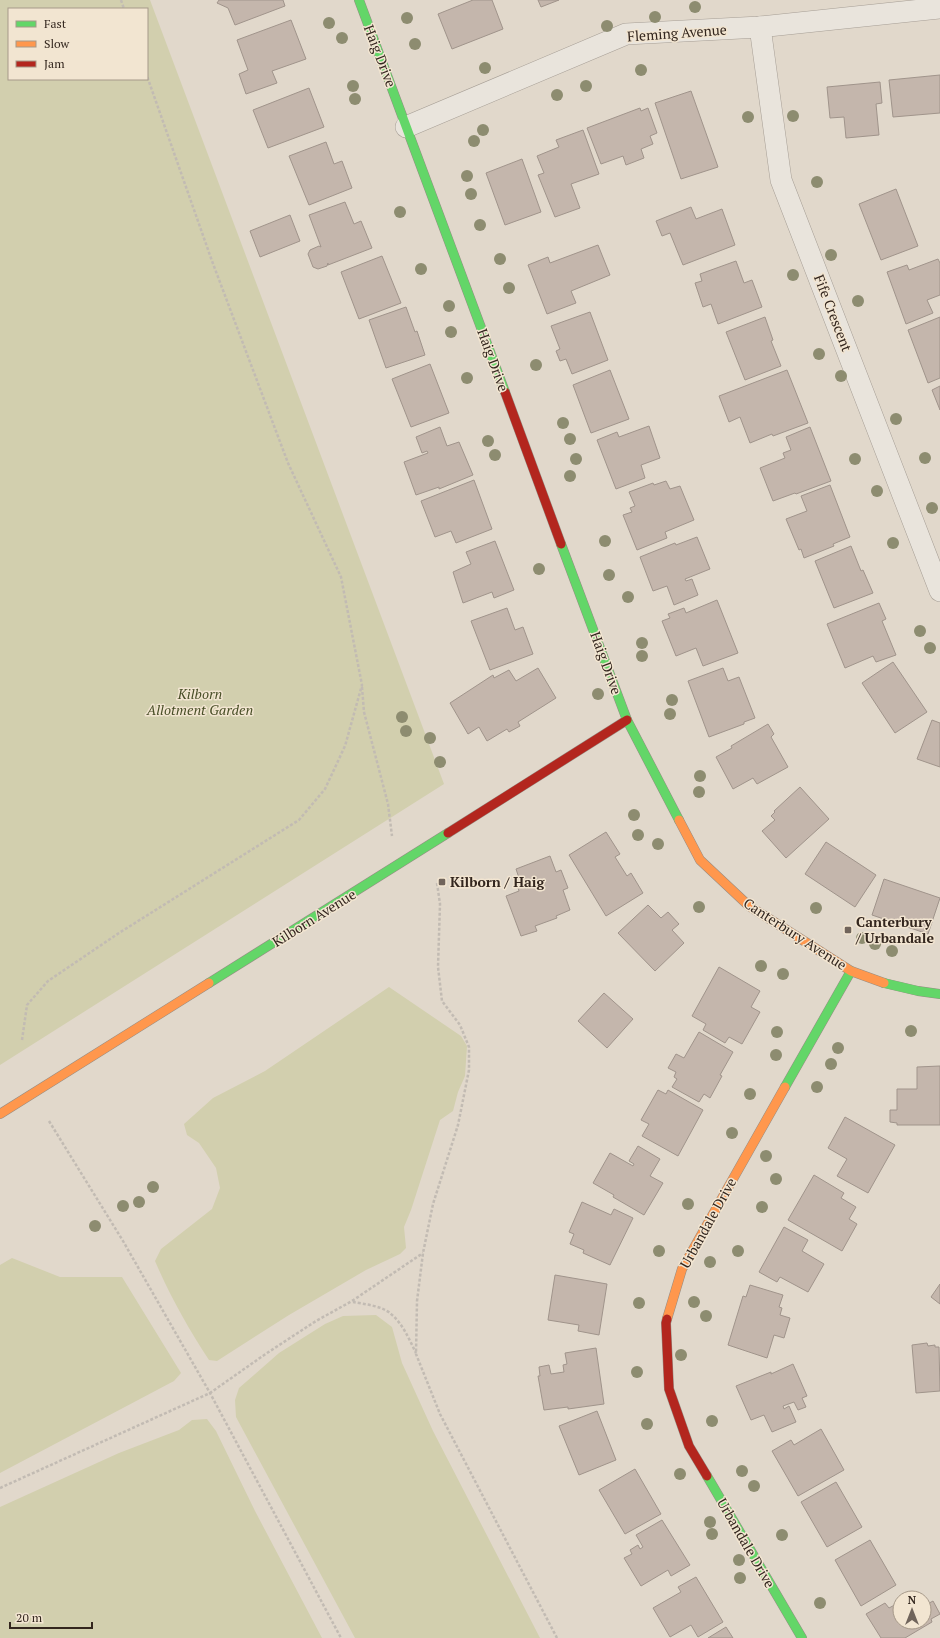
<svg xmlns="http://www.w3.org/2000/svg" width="940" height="1638" font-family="'PT Serif',serif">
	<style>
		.green { fill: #d2cfae; fill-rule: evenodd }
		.building { fill: #c4b6ac; stroke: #a0948b }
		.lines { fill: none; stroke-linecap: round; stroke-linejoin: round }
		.street-casing { stroke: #a69e95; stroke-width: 22 }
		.fast-casing { stroke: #968d84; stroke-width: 10 }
		.slow-casing { stroke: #968d84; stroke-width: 10 }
		.jam-casing { stroke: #968d84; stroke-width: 10 }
		.path { stroke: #c2bbb3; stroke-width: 2.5; stroke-dasharray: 3 2; stroke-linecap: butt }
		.street { stroke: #e9e4dc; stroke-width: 21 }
		.fast { stroke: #63d668; stroke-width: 9 }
		.slow { stroke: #ff974d; stroke-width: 9 }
		.jam { stroke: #b3261e; stroke-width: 9 }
		.tree { fill: #8d8c70 }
		.poi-dot { fill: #70645b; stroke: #f2e5d1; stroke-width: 1.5 }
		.labels { text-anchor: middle; stroke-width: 3; stroke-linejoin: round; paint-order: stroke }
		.street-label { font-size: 14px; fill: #33261e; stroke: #f2e5d1 }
		.park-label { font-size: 14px; font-style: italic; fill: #484e26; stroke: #f2e5d1 }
		.poi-label { font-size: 14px; font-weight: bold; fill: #33261e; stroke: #f2e5d1; text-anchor: start }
	</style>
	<rect width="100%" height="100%" fill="#e1d8cb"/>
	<g class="green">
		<path d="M0,0H150L444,784L0,1065ZM9,9H147V79H9Z"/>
		<path d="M389,987L461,1036L467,1046L465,1076L458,1092L453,1111L440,1120L411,1210L404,1227L406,1248L400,1254L366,1270L289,1315L217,1361L209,1360C188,1328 170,1296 155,1261L161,1249L212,1209L220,1188L216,1168L199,1143L187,1135L184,1124L213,1098L265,1071Z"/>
		<path d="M12,1258L60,1277H122L181,1373L174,1381L0,1473V1265Z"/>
		<path d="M376,1315L392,1327L402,1363L433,1431L540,1638H355L236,1417L235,1400L239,1388L279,1353L325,1324L343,1316Z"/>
		<path d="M207,1419L216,1431L255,1511L322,1638H0V1507L119,1453L179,1430L192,1420Z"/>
	</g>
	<g class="building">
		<path d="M219,0H283L285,6L235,25L228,8L217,3Z"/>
		<path d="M473,0H492L503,29L452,49L438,14Z"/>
		<path d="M538,0H559L541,7Z"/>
		<path d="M291,20L306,59L272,71L277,83L246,94L239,74L248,70L237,40Z"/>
		<path d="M940,75V113L893,117L889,80Z"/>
		<path d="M880,82L882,103L876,104L879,135L846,138L844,117L830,118L827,87Z"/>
		<path d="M309,88L324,127L268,148L253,110Z"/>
		<path d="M691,91L718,167L681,179L655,103Z"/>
		<path d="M640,108L641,111L648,108L657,133L650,136L653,144L641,149L644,158L626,165L623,156L601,164L587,128Z"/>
		<path d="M583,130L599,174L571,184L580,208L555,217L538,175L544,173L537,156L559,147L556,140Z"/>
		<path d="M326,142L334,164L342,161L352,188L309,205L289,156Z"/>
		<path d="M522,159L541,212L505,225L486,173Z"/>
		<path d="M896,189L918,246L881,260L859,204Z"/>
		<path d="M345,202L354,224L361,221L372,248L328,265V263L327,266L318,269L313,267L308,254L310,250L319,246L321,247L309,215Z"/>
		<path d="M691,207L696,219L722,209L735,245L683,265L670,233L662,236L656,221Z"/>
		<path d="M290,215L300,241L260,257L250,231Z"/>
		<path d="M598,245L610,275L571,291L576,303L547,314L528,265L548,257L550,263Z"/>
		<path d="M382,256L401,303L359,319L341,272Z"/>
		<path d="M938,259L940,263V295L927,300L933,313L906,324L887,272L907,265L909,270Z"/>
		<path d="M736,261L744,283L752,280L762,307L718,324L711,304L703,307L695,283L702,281L700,274Z"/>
		<path d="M406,307L415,332L417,331L425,355L386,368L369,320Z"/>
		<path d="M590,312L608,360L572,374L566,359L560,361L556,351L560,349L551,326Z"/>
		<path d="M765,317L773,340L771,341L781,366L745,380L726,332Z"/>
		<path d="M940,317V378L928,383L908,330Z"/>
		<path d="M430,364L449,413L411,427L392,379Z"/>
		<path d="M610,370L629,419L591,433L573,385Z"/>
		<path d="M787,370L808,423L773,436L772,434L750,443L740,417L729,422L719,396Z"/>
		<path d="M940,386V410L932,390Z"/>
		<path d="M649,426L660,458L641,465L645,478L616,489L597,440L617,432L619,437Z"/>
		<path d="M440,427L447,446L459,442L473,475L439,489V487L416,495L404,462L428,453L427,451L422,453L416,437Z"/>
		<path d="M810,427L831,481L796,494L795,493L773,501L760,468L785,458L783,453L791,450L786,437Z"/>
		<path d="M474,480L492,529L456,543L451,531L435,537L421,501Z"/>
		<path d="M666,481L670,489L680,486L694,520L665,532L667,538L637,550L623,515L632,512L630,508L635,506L629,492L653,483L654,485Z"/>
		<path d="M830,485L850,537L833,544L834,546L804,558L801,549L799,550L786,519L807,511L801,496Z"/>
		<path d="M697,537L710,569L685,579L686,581L692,579L698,595L674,605L667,586L653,591L640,557L675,543L676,545Z"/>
		<path d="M495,541L514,590L494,598L492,592L463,603L453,572L471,564L466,552Z"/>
		<path d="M851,546L861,571L863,570L873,593L834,608L815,561Z"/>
		<path d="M717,600L738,653L703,666L696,648L676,656L662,621L670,618L668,614L684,608L686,613Z"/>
		<path d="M879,603L886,619L882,621L896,655L876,662L873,656L845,668L827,624Z"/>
		<path d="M507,608L515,630L523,627L533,654L490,670L471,621Z"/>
		<path d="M893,662L927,712L895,733L862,683Z"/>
		<path d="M538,668L556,698L518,722L520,726L509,732L507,729L487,741L479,727L468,734L450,703L493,675L494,678L509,670L516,681Z"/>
		<path d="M723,668L728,681L739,677L755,718L744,722V724L709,737L688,681Z"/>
		<path d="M932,720L940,723V767L917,759Z"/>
		<path d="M768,724L774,734L771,737L788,767L757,784L753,778L733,789L716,757L732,748L731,746Z"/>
		<path d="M800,787L829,819L786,858L762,831L775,820L771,816L775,812L774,811Z"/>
		<path d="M606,832L620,854L615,857L627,876L631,873L643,893L606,916L569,855Z"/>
		<path d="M826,842L876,875L855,907L805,874Z"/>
		<path d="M550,856L556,872L561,870L568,888L563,890L570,910L556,916L557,918L535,926L537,931L521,936L506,896L519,891L518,888L522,887L516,869Z"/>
		<path d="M884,879L940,898L928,934L872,915Z"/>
		<path d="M648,905L661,918L668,912L679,924L672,930L684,943L655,971L618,933Z"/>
		<path d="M719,967L760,991L751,1007L760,1012L742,1044L729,1037L725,1043L703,1030L706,1024L692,1016Z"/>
		<path d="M604,993L633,1019L607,1048L578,1021Z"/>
		<path d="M699,1032L733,1052L720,1075L722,1076L710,1098L704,1094L699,1102L672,1087L677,1079L674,1077L676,1072L668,1068L676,1054L684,1058Z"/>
		<path d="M940,1066V1125H897V1123L890,1122V1110H897V1089H917V1067Z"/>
		<path d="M658,1090L666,1094L668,1090L703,1110L678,1156L642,1136L649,1124L641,1120Z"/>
		<path d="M845,1117L895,1145L868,1193L837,1176L847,1159L828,1148Z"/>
		<path d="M638,1146L660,1159L650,1176L663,1183L644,1215L613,1197L614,1195L593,1183L610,1153L633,1166L634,1164L629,1161Z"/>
		<path d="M814,1175L844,1193L841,1198L856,1207L849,1219L857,1224L842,1251L788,1220Z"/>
		<path d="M582,1202L611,1215L614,1209L633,1218L610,1265L583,1253L584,1250L570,1244L574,1234L569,1232Z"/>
		<path d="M784,1227L808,1240L802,1251L824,1264L808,1292L780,1277L777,1282L759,1272Z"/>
		<path d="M555,1275L607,1284L599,1335L578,1331L579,1325L548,1320Z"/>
		<path d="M940,1284V1304L931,1297Z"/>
		<path d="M750,1285L783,1295L779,1307L782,1308L780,1315L790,1318L784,1338L774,1335L767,1358L728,1345L743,1296L746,1297Z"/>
		<path d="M927,1343L928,1346L935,1345V1347H939L940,1391L916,1393L912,1345Z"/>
		<path d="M596,1348L604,1404L568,1409V1407L544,1410L538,1376H540L539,1367L549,1365L551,1374L564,1372L563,1365L567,1364L565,1353Z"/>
		<path d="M793,1364L807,1396L802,1398L806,1407L798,1410L794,1402L783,1406L784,1409L789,1406L796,1422L772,1432L764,1415L751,1420L736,1386L771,1372V1374Z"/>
		<path d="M597,1411L616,1460L579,1475L559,1426Z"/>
		<path d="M821,1429L844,1470L798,1496L772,1451L791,1440L794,1445Z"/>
		<path d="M635,1469L661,1514L625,1534L599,1490Z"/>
		<path d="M836,1482L862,1527L827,1547L801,1502Z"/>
		<path d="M662,1520L690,1565L671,1576L668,1570L641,1586L624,1558L632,1554L630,1550L638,1545L640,1549L643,1547L636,1535Z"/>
		<path d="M870,1540L896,1585L861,1606L835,1560Z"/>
		<path d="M696,1577L723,1622L698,1637L691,1625L670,1637L653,1608L681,1592L678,1587Z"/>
		<path d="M916,1593L919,1598H907Z"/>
		<path d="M933,1601L940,1614L931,1619L932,1622L905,1638H881L866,1614L885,1603L889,1608L900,1602V1622H924V1606Z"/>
		<path d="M726,1627L733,1638H708Z"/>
	</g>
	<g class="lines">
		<defs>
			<g id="street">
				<path d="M760,27L781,180L940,591"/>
				<path d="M406,127L626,34L760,27L940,8"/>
			</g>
			<g id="fast">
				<path d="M359,0L505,392"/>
				<path d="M561,544L627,720L679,820"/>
				<path d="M209,983L448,833"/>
				<path d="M884,983L918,991L940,994"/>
				<path d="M785,1087L851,971"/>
				<path d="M707,1476L802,1638"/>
			</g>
			<g id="slow">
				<path d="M679,820L700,860L749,906L851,971L884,983"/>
				<path d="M0,1114L209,983"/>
				<path d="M667,1319L682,1269L785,1087"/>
			</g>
			<g id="jam">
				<path d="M505,392L561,544"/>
				<path d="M448,833L627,720"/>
				<path d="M667,1319L666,1323L669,1389L689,1446L707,1476"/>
			</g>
		</defs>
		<use href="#street" class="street-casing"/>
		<use href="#fast" class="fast-casing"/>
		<use href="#slow" class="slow-casing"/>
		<use href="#jam" class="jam-casing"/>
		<g class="path">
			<path d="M121,0L124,9"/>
			<path d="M362,687L364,712L388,804L392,836"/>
			<path d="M437,883L440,904L438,967L442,1001L460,1025L469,1047V1070L458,1125L433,1204L423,1253L417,1301L416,1354L440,1414L557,1638"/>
			<path d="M22,1040L27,1005L48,981L119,933L299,820L325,789L345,746L362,685L341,577L288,463L212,261L147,76"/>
			<path d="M49,1121L123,1241L210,1393L341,1638"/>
			<path d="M353,1302C364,1304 383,1306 391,1314C403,1324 409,1339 416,1353"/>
			<path d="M0,1488L210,1393L267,1353L316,1321L352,1301L423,1253"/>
		</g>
		<use href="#street" class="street"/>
		<use href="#fast" class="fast"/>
		<use href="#slow" class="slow"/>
		<use href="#jam" class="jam"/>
	</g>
	<g class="tree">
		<circle cx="695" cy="7" r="6"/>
		<circle cx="655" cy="17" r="6"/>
		<circle cx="407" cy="18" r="6"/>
		<circle cx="329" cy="23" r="6"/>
		<circle cx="607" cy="26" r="6"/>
		<circle cx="342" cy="38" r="6"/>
		<circle cx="415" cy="44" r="6"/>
		<circle cx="485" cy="68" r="6"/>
		<circle cx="641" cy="70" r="6"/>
		<circle cx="353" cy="86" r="6"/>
		<circle cx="586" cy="86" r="6"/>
		<circle cx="557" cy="95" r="6"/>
		<circle cx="355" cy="99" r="6"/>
		<circle cx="793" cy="116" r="6"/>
		<circle cx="748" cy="117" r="6"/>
		<circle cx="483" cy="130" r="6"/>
		<circle cx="474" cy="141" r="6"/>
		<circle cx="467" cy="176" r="6"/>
		<circle cx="817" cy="182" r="6"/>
		<circle cx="471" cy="194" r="6"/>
		<circle cx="400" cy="212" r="6"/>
		<circle cx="480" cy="225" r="6"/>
		<circle cx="831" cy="255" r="6"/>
		<circle cx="500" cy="259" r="6"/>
		<circle cx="421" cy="269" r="6"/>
		<circle cx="793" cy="275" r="6"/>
		<circle cx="509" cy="288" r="6"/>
		<circle cx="858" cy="301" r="6"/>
		<circle cx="449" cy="306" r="6"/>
		<circle cx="451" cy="332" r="6"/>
		<circle cx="819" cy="354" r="6"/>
		<circle cx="536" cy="365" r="6"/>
		<circle cx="841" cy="376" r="6"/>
		<circle cx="467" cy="378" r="6"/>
		<circle cx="896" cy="419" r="6"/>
		<circle cx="563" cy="423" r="6"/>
		<circle cx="570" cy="439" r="6"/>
		<circle cx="488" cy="441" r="6"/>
		<circle cx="495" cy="455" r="6"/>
		<circle cx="925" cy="458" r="6"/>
		<circle cx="576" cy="459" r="6"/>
		<circle cx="855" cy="459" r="6"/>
		<circle cx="570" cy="476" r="6"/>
		<circle cx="877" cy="491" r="6"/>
		<circle cx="932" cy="508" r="6"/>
		<circle cx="605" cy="541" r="6"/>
		<circle cx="893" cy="543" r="6"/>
		<circle cx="539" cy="569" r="6"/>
		<circle cx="609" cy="575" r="6"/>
		<circle cx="628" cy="597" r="6"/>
		<circle cx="920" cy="631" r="6"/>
		<circle cx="642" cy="643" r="6"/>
		<circle cx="930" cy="648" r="6"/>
		<circle cx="642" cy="656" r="6"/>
		<circle cx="598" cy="694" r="6"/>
		<circle cx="672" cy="700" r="6"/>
		<circle cx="670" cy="714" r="6"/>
		<circle cx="402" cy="717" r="6"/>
		<circle cx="406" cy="731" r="6"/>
		<circle cx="430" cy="738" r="6"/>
		<circle cx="440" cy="762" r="6"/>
		<circle cx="700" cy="776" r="6"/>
		<circle cx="699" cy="792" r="6"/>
		<circle cx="634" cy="815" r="6"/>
		<circle cx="638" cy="835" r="6"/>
		<circle cx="658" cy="844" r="6"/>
		<circle cx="699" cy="907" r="6"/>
		<circle cx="816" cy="908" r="6"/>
		<circle cx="862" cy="938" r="6"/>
		<circle cx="875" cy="944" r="6"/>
		<circle cx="892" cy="951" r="6"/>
		<circle cx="761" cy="966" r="6"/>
		<circle cx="783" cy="974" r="6"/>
		<circle cx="911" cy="1031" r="6"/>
		<circle cx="777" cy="1032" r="6"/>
		<circle cx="838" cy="1048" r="6"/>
		<circle cx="776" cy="1055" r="6"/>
		<circle cx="831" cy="1064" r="6"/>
		<circle cx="817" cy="1087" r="6"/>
		<circle cx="750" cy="1094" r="6"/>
		<circle cx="732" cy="1133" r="6"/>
		<circle cx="766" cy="1156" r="6"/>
		<circle cx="776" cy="1179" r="6"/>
		<circle cx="153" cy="1187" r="6"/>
		<circle cx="139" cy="1202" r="6"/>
		<circle cx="688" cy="1204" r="6"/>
		<circle cx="123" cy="1206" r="6"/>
		<circle cx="762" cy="1207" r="6"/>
		<circle cx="95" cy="1226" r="6"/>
		<circle cx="659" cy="1251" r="6"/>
		<circle cx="738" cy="1251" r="6"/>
		<circle cx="710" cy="1262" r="6"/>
		<circle cx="694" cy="1302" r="6"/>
		<circle cx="639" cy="1303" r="6"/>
		<circle cx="706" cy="1316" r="6"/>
		<circle cx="681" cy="1355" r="6"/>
		<circle cx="637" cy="1372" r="6"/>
		<circle cx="712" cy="1421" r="6"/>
		<circle cx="647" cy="1424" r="6"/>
		<circle cx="742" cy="1471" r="6"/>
		<circle cx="680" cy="1474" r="6"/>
		<circle cx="754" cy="1486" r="6"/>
		<circle cx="710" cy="1522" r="6"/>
		<circle cx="712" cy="1534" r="6"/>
		<circle cx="782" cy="1535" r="6"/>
		<circle cx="739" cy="1560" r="6"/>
		<circle cx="740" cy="1578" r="6"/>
		<circle cx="820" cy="1603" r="6"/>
	</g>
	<g class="poi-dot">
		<rect x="438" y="878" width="8" height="8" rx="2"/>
		<rect x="844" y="926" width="8" height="8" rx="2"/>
	</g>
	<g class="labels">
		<g class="street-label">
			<text transform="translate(677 33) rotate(-4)" y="5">Fleming Avenue</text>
			<text transform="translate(380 56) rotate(69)" y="5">Haig Drive</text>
			<text transform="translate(833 313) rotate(69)" y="5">Fife Crescent</text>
			<text transform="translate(493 360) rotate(70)" y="5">Haig Drive</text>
			<text transform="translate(606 663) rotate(70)" y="5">Haig Drive</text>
			<text transform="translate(314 918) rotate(-32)" y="5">Kilborn Avenue</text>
			<text transform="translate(795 934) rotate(33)" y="5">Canterbury Avenue</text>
			<text transform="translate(708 1223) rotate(-61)" y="5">Urbandale Drive</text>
			<text transform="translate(746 1543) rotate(60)" y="5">Urbandale Drive</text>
		</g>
		<g class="park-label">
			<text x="200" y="699">Kilborn<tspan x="200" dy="16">Allotment Garden</tspan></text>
		</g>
		<g class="poi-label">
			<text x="450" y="887">Kilborn / Haig</text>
			<text x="856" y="927">Canterbury<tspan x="856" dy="16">/ Urbandale</tspan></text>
		</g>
	</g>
	<rect x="8" y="8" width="140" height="72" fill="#f2e5d1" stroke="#a69989"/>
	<rect x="16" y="21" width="20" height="6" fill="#63d668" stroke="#a69989"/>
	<text x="44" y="28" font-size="12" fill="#33261e">Fast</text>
	<rect x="16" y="41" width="20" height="6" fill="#ff974d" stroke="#a69989"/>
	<text x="44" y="48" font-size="12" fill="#33261e">Slow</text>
	<rect x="16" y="61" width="20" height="6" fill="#b3261e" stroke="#a69989"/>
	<text x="44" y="68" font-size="12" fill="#33261e">Jam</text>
	<g transform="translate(912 1610)"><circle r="19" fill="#f2e5d1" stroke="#a69989"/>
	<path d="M0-3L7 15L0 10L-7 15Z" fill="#70645b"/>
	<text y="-6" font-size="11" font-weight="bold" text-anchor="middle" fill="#33261e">N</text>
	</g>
	<path d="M10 1622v6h82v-6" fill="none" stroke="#33261e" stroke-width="2"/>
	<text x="16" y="1622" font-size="12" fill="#33261e" stroke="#f2e5d1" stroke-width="3" paint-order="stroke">20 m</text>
</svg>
